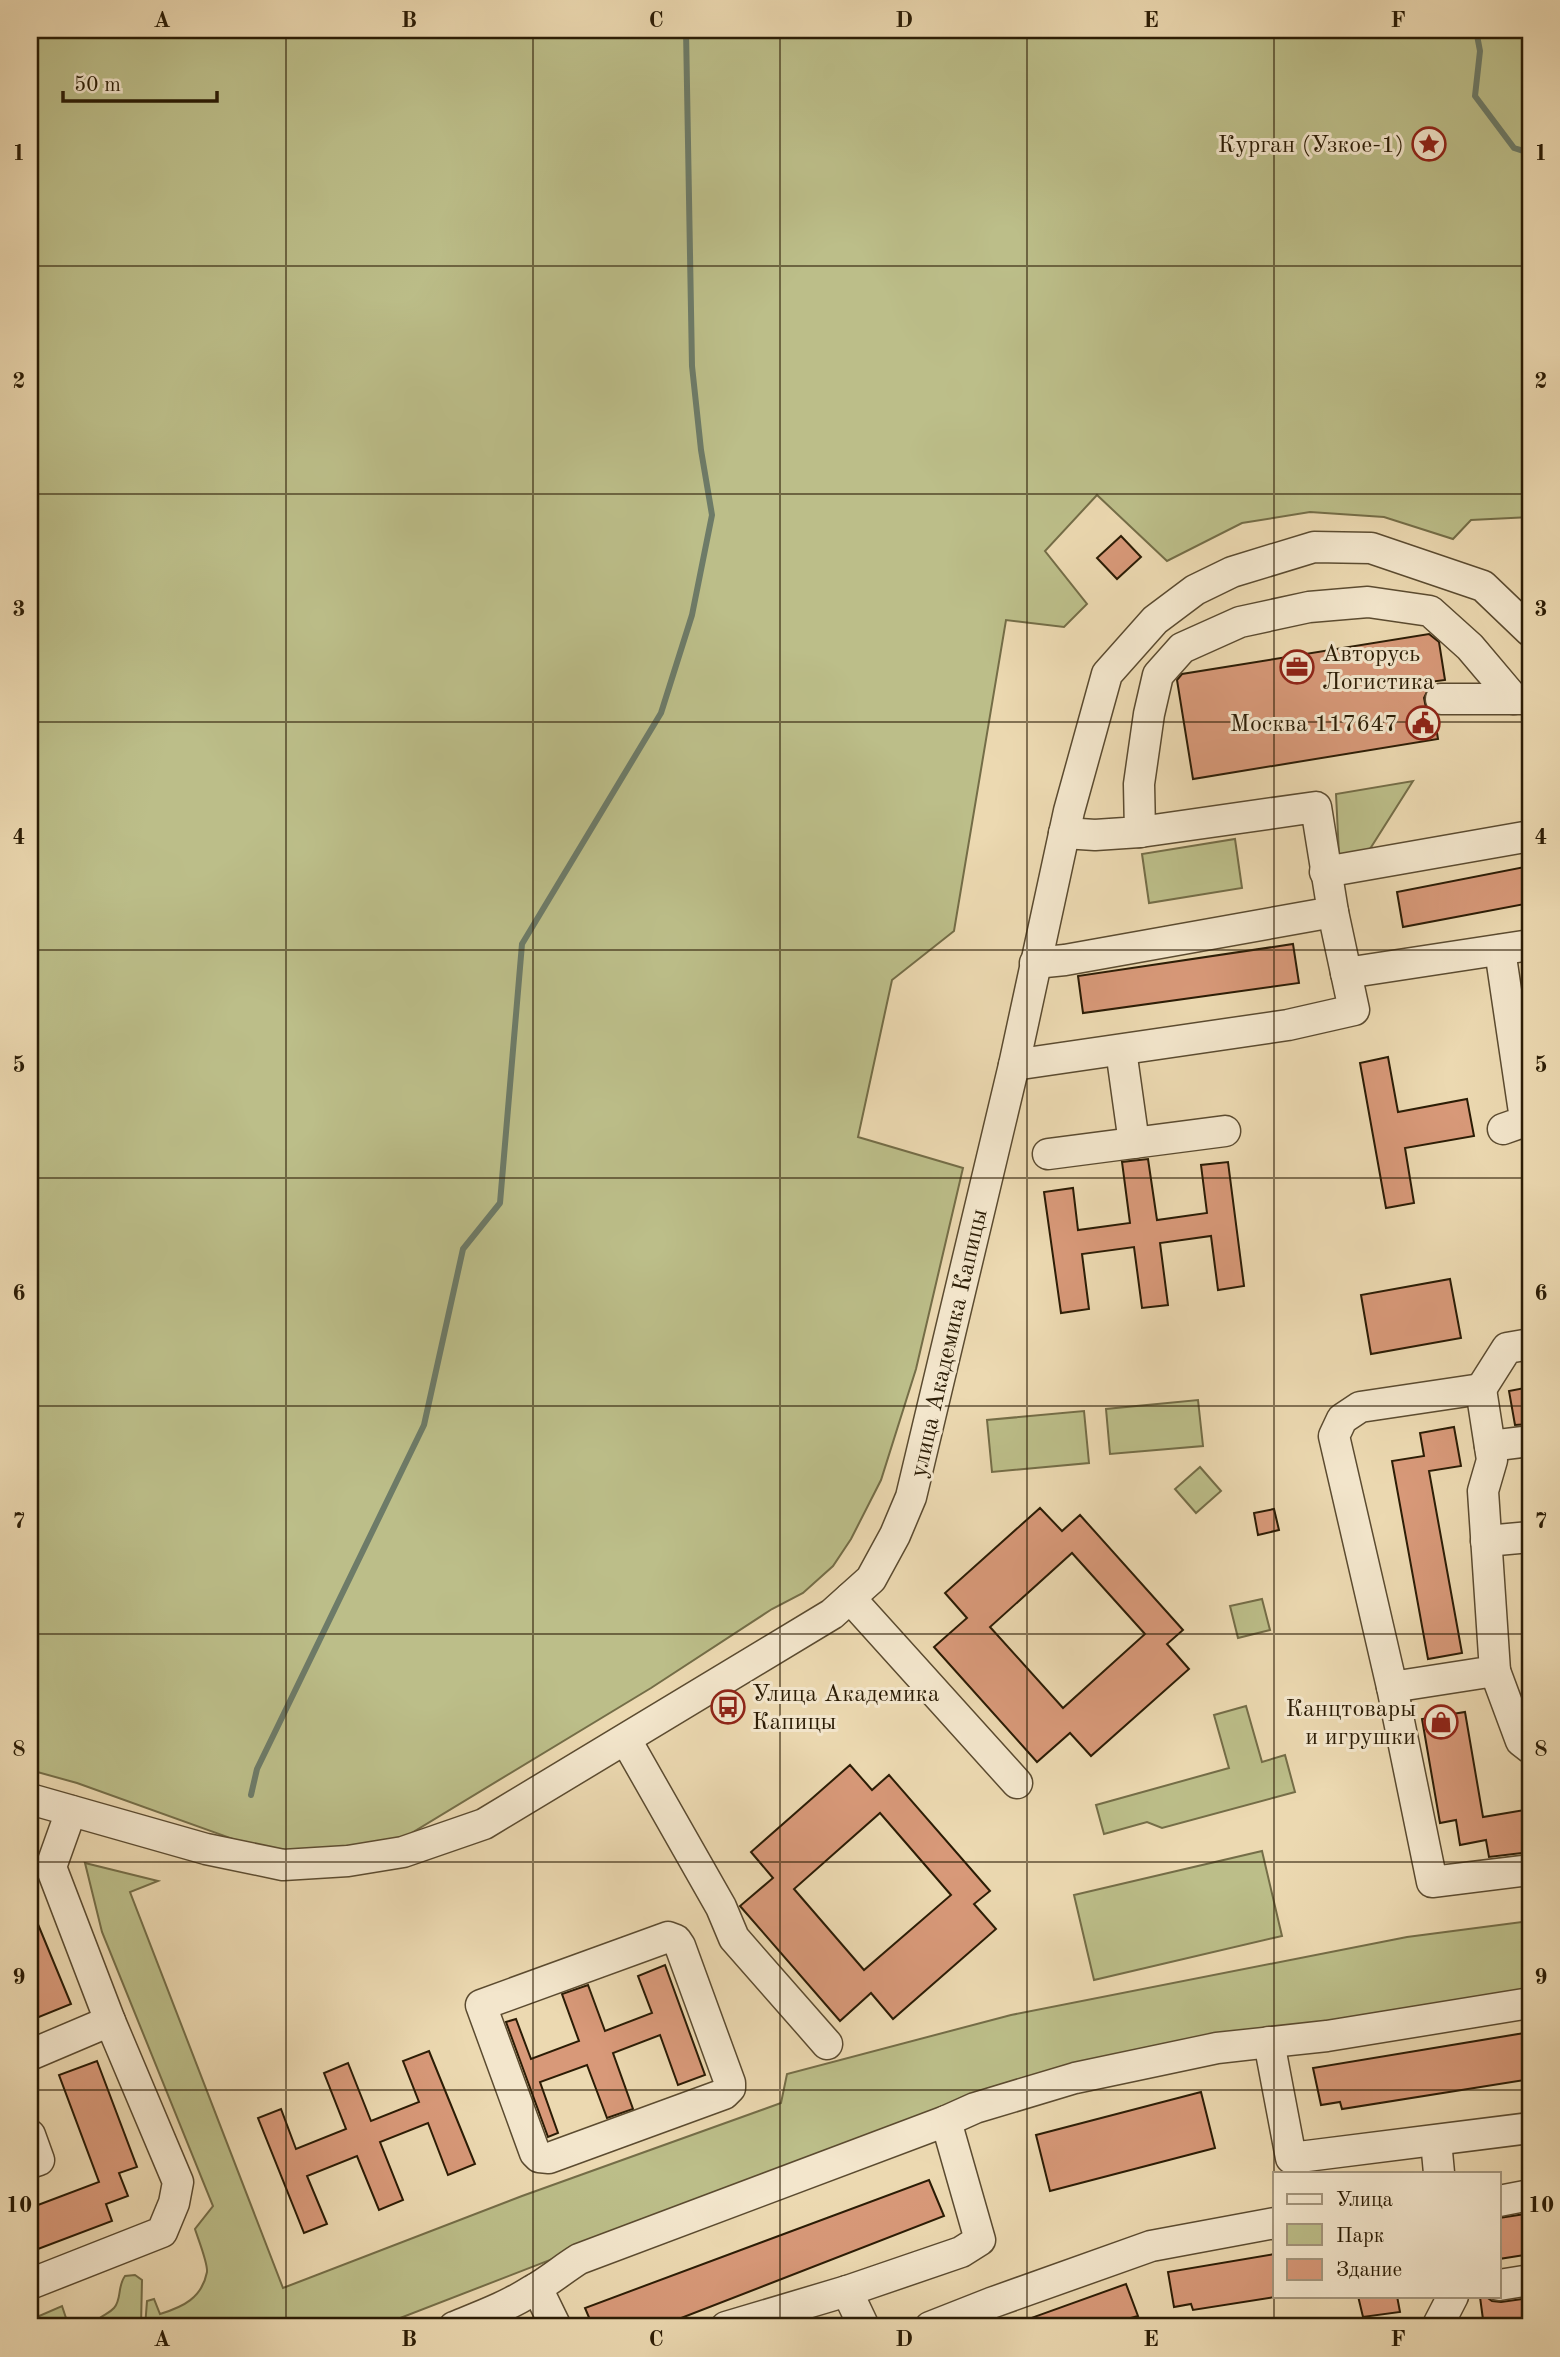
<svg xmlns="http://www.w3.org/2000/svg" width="1560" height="2357" font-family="'Old Standard TT',serif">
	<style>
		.green { fill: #bcbe89; stroke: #746d47; stroke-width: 2 }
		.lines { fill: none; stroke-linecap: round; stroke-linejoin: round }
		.stream { stroke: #6d7b68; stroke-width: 6 }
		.building { fill: #d89979; stroke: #2b1c05; stroke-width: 2; fill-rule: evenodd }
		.minor-casing { stroke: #5b4b30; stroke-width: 33 }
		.minor { stroke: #f3e6cc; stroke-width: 30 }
		.grid { fill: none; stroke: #2b1c05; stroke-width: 2; stroke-opacity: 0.55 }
		.labels { text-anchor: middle; stroke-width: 6; stroke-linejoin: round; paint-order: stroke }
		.poi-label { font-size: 24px; fill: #2b1c05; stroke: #f3e6cc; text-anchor: end }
		.street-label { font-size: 24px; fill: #2b1c05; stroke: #f3e6cc }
		.neatline { fill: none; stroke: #2b1c05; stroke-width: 2.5 }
		.grid-label { font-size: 23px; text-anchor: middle; font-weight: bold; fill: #2b1c05 }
	</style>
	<rect width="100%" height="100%" fill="#ecd9b1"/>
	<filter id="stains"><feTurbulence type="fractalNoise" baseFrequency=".00286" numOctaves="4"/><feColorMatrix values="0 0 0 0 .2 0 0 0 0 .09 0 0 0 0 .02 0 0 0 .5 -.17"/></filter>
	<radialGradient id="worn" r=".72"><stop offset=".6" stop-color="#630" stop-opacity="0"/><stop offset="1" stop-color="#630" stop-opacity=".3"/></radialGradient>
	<g class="green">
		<path d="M30,30H1530V517L1471,520L1453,539L1384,517L1310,512L1242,523L1167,561L1097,495L1045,551L1087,604L1064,627L1006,620L954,931L892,980L858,1137L963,1168L916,1369L881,1480L851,1539L833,1566L803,1593L772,1609L651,1688L395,1843L286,1858L77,1783L30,1770Z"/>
		<path d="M1413,781L1368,852L1339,855L1336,794Z"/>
		<path d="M1235,839L1242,888L1149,903L1142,854Z"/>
		<path d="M1198,1400L1203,1446L1110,1454L1106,1409Z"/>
		<path d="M1084,1411L1089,1463L992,1472L987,1420Z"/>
		<path d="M1200,1467L1221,1491L1196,1513L1175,1489Z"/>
		<path d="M1262,1599L1270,1630L1238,1638L1230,1606Z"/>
		<path d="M1246,1706L1262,1762L1285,1755L1295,1792L1162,1828L1147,1822L1104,1834L1096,1805L1229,1768L1214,1715Z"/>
		<path d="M1262,1851L1282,1936L1094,1980L1074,1895Z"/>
		<path d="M85,1863L158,1881L130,1892L283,2288L522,2196L781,2103L787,2074L1011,2015L1407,1937L1530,1921V1989L989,2090L377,2327H145L147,2301L154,2299L160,2314C183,2307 202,2298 207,2272C208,2263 198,2239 195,2229L213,2206L102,1932Z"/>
		<path d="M135,2275L142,2280L141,2327H94C97,2315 107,2316 114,2308C122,2299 117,2287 125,2276Z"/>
		<path d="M62,2306L69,2327H30V2320Z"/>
	</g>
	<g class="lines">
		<g class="stream">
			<path d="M1476,30L1480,51L1475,96L1514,148L1530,153"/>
			<path d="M251,1795L257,1769L424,1425L463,1249L500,1203L522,944L661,713L692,615L712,515L701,450L692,366L686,30"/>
		</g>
	</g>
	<g class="building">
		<path d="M1121,536L1141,557L1117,579L1097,558Z"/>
		<path d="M1429,634L1439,642L1445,680L1429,682L1430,686L1424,698L1426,708L1434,715L1438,739L1193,779L1177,680L1182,674Z"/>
		<path d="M1530,866V903L1403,927L1397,892Z"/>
		<path d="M1293,944L1299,983L1083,1013L1078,976Z"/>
		<path d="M1388,1057L1398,1112L1467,1099L1474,1136L1405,1148L1414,1203L1386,1208L1360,1063Z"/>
		<path d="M1148,1159L1157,1220L1207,1213L1201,1165L1228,1162L1244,1286L1218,1290L1211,1236L1160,1243L1168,1305L1142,1308L1134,1247L1082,1254L1089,1309L1061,1313L1044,1192L1073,1188L1078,1230L1130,1223L1122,1162Z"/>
		<path d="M1450,1279L1461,1338L1371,1354L1361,1295Z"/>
		<path d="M1530,1387V1424L1515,1425L1509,1391Z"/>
		<path d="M1454,1427L1461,1466L1429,1471L1462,1653L1428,1659L1392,1461L1424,1456L1420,1433Z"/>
		<path d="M1040,1508L1062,1531L1080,1515L1183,1630L1167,1644L1189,1669L1091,1756L1070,1733L1037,1762L934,1647L967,1618L945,1593ZM1072,1553L1145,1634L1063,1708L990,1627Z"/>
		<path d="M1274,1509L1279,1530L1258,1535L1254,1513Z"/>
		<path d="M1465,1712L1483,1817L1530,1809V1852L1489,1857L1486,1840L1460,1845L1456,1820L1440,1823L1422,1719Z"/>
		<path d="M850,1765L872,1790L889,1775L990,1891L974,1904L996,1929L893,2019L871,1993L840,2021L740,1906L773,1878L751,1852ZM880,1813L951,1895L864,1970L794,1889Z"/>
		<path d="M30,1905L71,2004L34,2019L30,2010Z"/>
		<path d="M665,1965L705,2075L678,2085L660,2035L613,2053L633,2109L607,2118L587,2065L540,2082L558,2133L548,2137L506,2022L516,2019L531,2059L579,2041L562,1994L588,1985L605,2031L652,2013L638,1976Z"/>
		<path d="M1530,2032V2079L1342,2109L1340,2102L1321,2105L1313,2068Z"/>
		<path d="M429,2051L475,2164L448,2175L428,2123L380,2142L403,2200L379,2210L357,2156L307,2176L327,2224L304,2233L258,2118L281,2109L296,2149L346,2129L324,2073L348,2063L371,2121L419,2102L403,2061Z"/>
		<path d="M97,2061L137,2167L119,2173L128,2196L106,2204L112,2221L30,2252V2208L99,2182L59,2075Z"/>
		<path d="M1201,2092L1215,2148L1050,2191L1036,2135Z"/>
		<path d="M929,2180L944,2216L658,2327H593L585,2308Z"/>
		<path d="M1525,2214L1530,2254L1499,2259V2218Z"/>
		<path d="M1275,2254V2297L1193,2310L1191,2304L1174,2307L1168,2272Z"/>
		<path d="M1126,2284L1138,2316L1127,2319L1128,2327H1013L1012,2325Z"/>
		<path d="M1358,2296H1397L1400,2312L1363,2317Z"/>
		<path d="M1485,2296L1492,2301L1501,2302L1530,2298V2325L1484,2327L1480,2297Z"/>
	</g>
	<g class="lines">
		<defs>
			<g id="minor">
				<path d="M1441,699H1526"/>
				<path d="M1064,833L1095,835L1140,832L1139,784L1149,714L1158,675L1182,648L1240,622L1309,607L1368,602L1430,611L1470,647L1514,699"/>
				<path d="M1325,872L1530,836"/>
				<path d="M1500,950L1525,1119L1523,1122L1503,1129"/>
				<path d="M1035,963L1065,960L1333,912L1316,807L1140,832"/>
				<path d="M1346,973L1530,945"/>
				<path d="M1121,1050L1134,1143"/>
				<path d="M1014,1065L1288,1025L1354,1010L1333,912"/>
				<path d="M1048,1154L1225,1131"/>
				<path d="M1481,1389L1492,1460L1483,1491L1495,1671L1392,1687L1334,1436L1342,1419L1360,1407Z"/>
				<path d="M1481,1389L1507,1348L1530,1344"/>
				<path d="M1490,1446L1530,1441"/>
				<path d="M1486,1541L1530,1537"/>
				<path d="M850,1598L1017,1783"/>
				<path d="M1495,1671L1521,1741L1530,1748"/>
				<path d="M1392,1687L1432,1882L1530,1870"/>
				<path d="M626,1740L721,1907L734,1938L827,2044"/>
				<path d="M30,1799L206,1849L283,1865L348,1861L403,1852L484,1824L832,1614L871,1579L895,1535L911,1497L1014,1065L1069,811L1107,674L1155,620L1195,590L1232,572L1314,547L1371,548L1483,586L1530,631"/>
				<path d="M668,1937L676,1940L680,1946L730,2083V2088L724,2094L549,2158L539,2157L535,2153L481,2005Z"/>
				<path d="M1269,2042L1291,2158L1530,2128"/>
				<path d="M30,2055L110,2021"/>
				<path d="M30,2135L39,2160L30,2163"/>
				<path d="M1436,2141L1439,2173"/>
				<path d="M1499,2201L1530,2195"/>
				<path d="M30,2284L162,2232L174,2203L178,2182L110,2021L51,1867L71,1811"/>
				<path d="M1499,2285L1530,2280"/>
				<path d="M537,2288L556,2327"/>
				<path d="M847,2291L864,2327"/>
				<path d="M454,2327C481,2316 508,2306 533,2290C549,2281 563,2269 579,2259L946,2121L975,2108L1075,2078L1217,2048L1327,2036L1530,2003"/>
				<path d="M726,2327L847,2291L961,2252L980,2240L946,2121"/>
				<path d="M930,2327L991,2303L1151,2246L1275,2223"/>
				<path d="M1437,2327L1453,2296"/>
			</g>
		</defs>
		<use href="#minor" class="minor-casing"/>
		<use href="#minor" class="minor"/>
	</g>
	<path class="grid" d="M286,30V2327M533,30V2327M780,30V2327M1027,30V2327M1274,30V2327M30,266H1530M30,494H1530M30,722H1530M30,950H1530M30,1178H1530M30,1406H1530M30,1634H1530M30,1862H1530M30,2090H1530"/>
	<defs>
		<symbol id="sight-ring" viewBox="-11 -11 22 22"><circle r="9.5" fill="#f3e6cc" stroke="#8f2418" stroke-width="1.5"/><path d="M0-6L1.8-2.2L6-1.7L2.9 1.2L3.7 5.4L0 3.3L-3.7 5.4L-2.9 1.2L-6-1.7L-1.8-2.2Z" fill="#8f2418"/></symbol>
		<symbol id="office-ring" viewBox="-11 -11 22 22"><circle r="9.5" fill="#f3e6cc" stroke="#8f2418" stroke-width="1.5"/><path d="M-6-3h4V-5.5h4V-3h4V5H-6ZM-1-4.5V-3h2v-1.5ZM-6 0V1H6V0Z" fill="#8f2418"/></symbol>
		<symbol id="civic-ring" viewBox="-11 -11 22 22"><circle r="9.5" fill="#f3e6cc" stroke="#8f2418" stroke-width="1.5"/><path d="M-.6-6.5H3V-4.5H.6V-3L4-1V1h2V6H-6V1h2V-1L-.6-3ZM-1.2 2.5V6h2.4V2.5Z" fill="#8f2418"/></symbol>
		<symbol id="bus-ring" viewBox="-11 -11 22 22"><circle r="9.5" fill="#f3e6cc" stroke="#8f2418" stroke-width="1.5"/><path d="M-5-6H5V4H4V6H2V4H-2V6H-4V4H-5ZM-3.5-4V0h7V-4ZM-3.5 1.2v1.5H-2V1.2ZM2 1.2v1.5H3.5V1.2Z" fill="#8f2418"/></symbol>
		<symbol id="shop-ring" viewBox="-11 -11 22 22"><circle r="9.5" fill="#f3e6cc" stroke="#8f2418" stroke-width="1.5"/><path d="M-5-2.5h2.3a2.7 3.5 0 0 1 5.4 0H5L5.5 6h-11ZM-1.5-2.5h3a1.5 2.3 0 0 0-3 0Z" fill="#8f2418"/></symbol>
	</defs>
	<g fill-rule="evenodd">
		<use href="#sight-ring" x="1410" y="125" width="38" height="38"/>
		<use href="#office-ring" x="1278" y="648" width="38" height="38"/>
		<use href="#civic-ring" x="1404" y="704" width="38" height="38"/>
		<use href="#bus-ring" x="709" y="1688" width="38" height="38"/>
		<use href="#shop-ring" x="1422" y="1703" width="38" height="38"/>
	</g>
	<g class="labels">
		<g class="poi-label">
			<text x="1404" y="152">Курган (Узкое-1)</text>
			<text x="1322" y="661" text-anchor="start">Авторусь<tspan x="1322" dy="28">Логистика</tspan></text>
			<text x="1398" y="731">Москва 117647</text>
			<text x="752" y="1701" text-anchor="start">Улица Академика<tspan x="752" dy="28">Капицы</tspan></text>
			<text x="1416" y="1716">Канцтовары<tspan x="1416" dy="28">и игрушки</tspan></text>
		</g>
		<g class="street-label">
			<text transform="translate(948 1343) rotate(-77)" y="8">улица Академика Капицы</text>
		</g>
	</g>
	<rect width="1560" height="2357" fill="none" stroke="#ecd9b1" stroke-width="77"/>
	<rect x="1273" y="2172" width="228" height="126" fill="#f3e6cc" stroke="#a3957c" stroke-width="2"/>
	<rect x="1287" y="2194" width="35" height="10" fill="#f3e6cc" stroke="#a3957c" stroke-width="2"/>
	<text x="1336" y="2206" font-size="21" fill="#2b1c05">Улица</text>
	<rect x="1287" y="2224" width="35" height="21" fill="#bcbe89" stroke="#a3957c" stroke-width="2"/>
	<text x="1336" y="2242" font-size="21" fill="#2b1c05">Парк</text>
	<rect x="1287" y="2259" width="35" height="21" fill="#d89979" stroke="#a3957c" stroke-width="2"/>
	<text x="1336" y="2276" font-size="21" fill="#2b1c05">Здание</text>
	<path d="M63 91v10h154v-10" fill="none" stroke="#2b1c05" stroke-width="3.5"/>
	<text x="74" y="91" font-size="21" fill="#2b1c05" stroke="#f3e6cc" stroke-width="5" paint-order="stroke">50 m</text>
	<rect x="38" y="38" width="1484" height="2280" class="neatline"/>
	<g class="grid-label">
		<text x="162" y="27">A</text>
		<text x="409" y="27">B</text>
		<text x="656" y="27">C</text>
		<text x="904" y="27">D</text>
		<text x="1151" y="27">E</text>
		<text x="1398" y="27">F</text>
		<text x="19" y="160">1</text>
		<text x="1541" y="160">1</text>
		<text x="19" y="388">2</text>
		<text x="1541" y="388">2</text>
		<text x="19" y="616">3</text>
		<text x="1541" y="616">3</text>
		<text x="19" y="844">4</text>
		<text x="1541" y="844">4</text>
		<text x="19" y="1072">5</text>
		<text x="1541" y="1072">5</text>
		<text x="19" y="1300">6</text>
		<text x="1541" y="1300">6</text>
		<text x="19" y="1528">7</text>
		<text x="1541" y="1528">7</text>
		<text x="19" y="1756">8</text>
		<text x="1541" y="1756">8</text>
		<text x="19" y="1984">9</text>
		<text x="1541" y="1984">9</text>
		<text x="19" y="2212">10</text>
		<text x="1541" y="2212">10</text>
		<text x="162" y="2346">A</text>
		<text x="409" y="2346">B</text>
		<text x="656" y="2346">C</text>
		<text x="904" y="2346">D</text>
		<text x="1151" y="2346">E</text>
		<text x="1398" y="2346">F</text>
	</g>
	<rect width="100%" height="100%" filter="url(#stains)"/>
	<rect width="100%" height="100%" fill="url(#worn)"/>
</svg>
